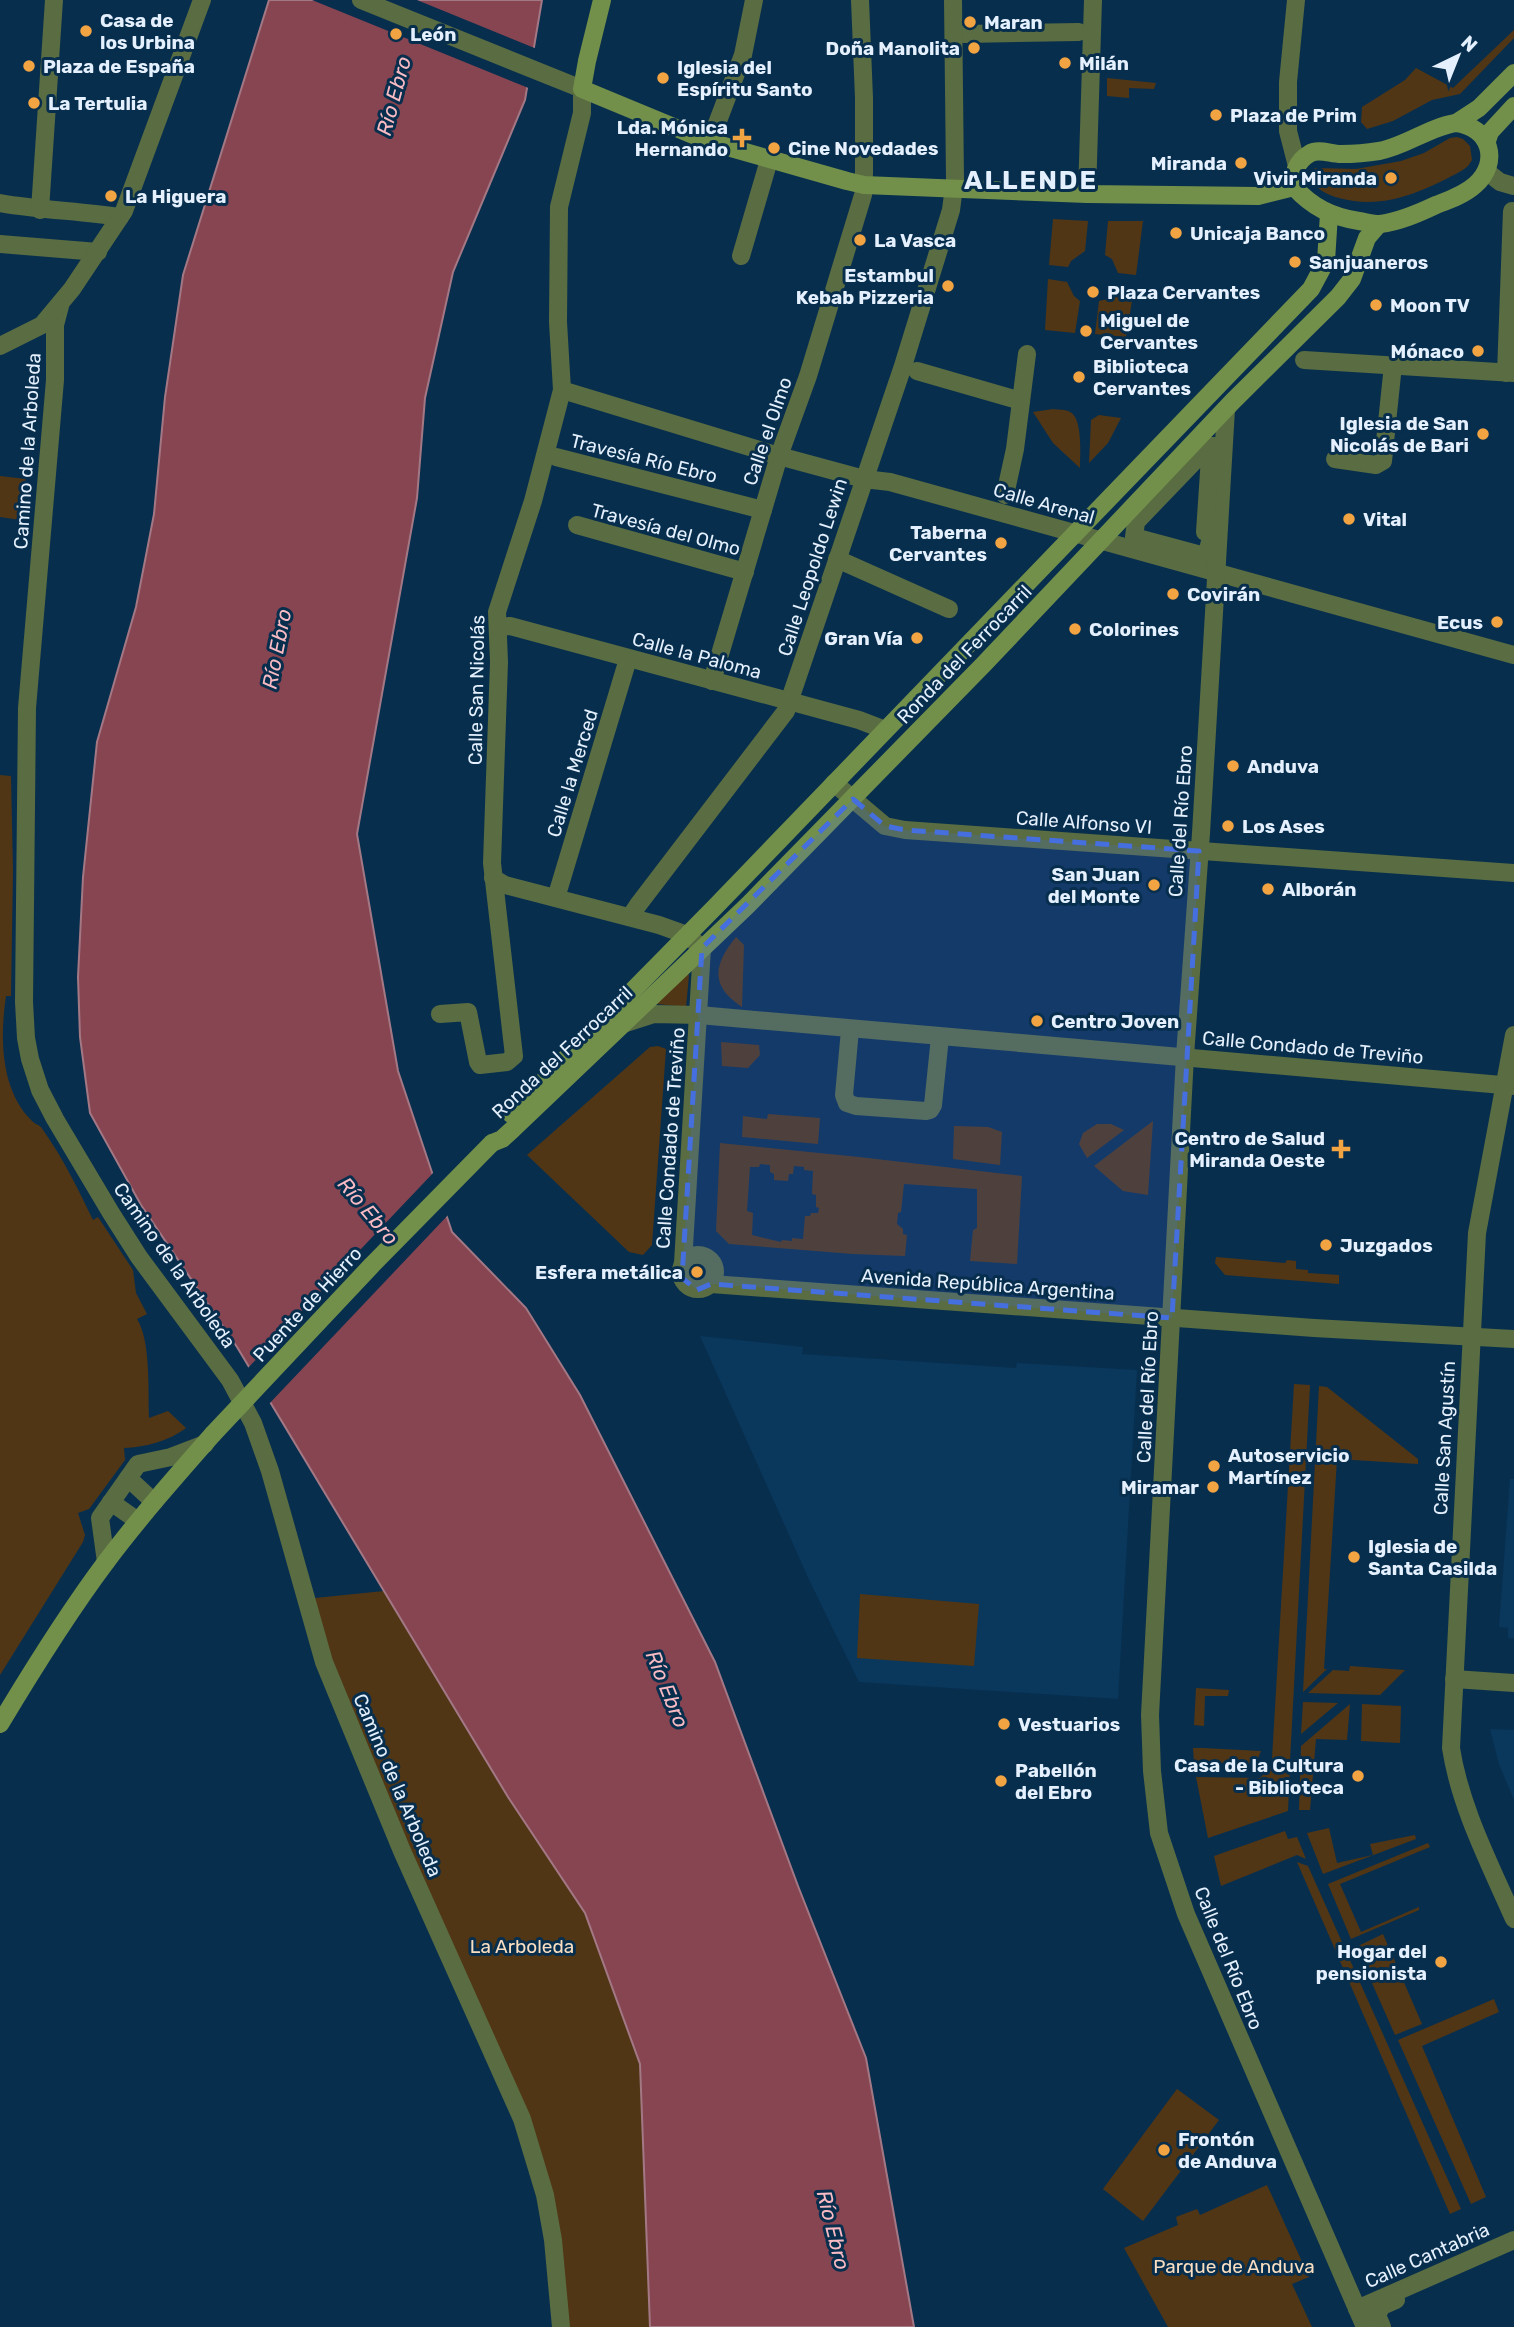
<svg xmlns="http://www.w3.org/2000/svg" width="1514" height="2327" font-family="Rubik,sans-serif">
	<style>
		.built { fill: #0a375c }
		.green { fill: #513615; fill-rule: evenodd }
		.water { fill: #874552; stroke: #a37885; stroke-width: 2 }
		.pier { fill: #082e4d }
		.lines { fill: none; stroke-linecap: round; stroke-linejoin: round }
		.street { stroke: #596c42; stroke-width: 18 }
		.secondary { stroke: #72904a; stroke-width: 18 }
		.secondary-bridge { stroke: #72904a; stroke-width: 18 }
		.marked { fill: #456edf; fill-opacity: 0.2; stroke: #456edf; stroke-width: 5; stroke-dasharray: 14 9; stroke-linejoin: round }
		.poi-dot { fill: #f3a442; stroke: #082e4d; stroke-width: 2.5 }
		.labels { text-anchor: middle; stroke-width: 6; stroke-linejoin: round; paint-order: stroke }
		.poi-label { font-size: 19px; font-weight: bold; fill: #e4f0fd; stroke: #082e4d; text-anchor: start }
		.street-label { font-size: 19px; fill: #e4f0fd; stroke: #082e4d }
		.park-label { font-size: 19px; fill: #f9dec1; stroke: #082e4d }
		.water-label { font-size: 21px; font-style: italic; fill: #f8bac3; stroke: #082e4d }
		.district-label { font-size: 26px; font-weight: bold; letter-spacing: 2px; fill: #e4f0fd; stroke: #082e4d }
	</style>
	<rect width="100%" height="100%" fill="#082e4d"/>
	<g class="built">
		<path d="M700,1336L803,1347L802,1354L1016,1368L1017,1363L1137,1370L1118,1699L859,1682L811,1584Z"/>
		<path d="M1510,1479H1514V1638H1508V1628L1499,1627Z"/>
		<path d="M1490,1729L1514,1730V1800L1499,1764Z"/>
	</g>
	<g class="green">
		<path d="M1514,30V38L1460,94L1432,100L1393,121L1367,129L1361,122L1362,107L1405,80L1416,68L1453,88Z"/>
		<path d="M1107,78L1156,83L1154,89L1129,88V98L1107,96Z"/>
		<path d="M1457,137L1463,139L1470,146L1472,160L1468,166C1460,173 1449,177 1440,182C1406,198 1376,208 1339,198C1327,195 1314,188 1309,176L1315,168L1356,169L1401,161L1424,153L1450,138Z"/>
		<path d="M1053,219L1088,221L1085,251L1071,261L1068,267L1049,265Z"/>
		<path d="M1108,221H1143L1136,275L1118,273L1112,259L1105,255Z"/>
		<path d="M1048,279L1067,282L1074,296L1080,301L1075,333L1045,330Z"/>
		<path d="M1117,287L1134,289L1126,337L1095,334L1099,301L1108,299Z"/>
		<path d="M1053,409C1057,410 1066,409 1070,412C1083,418 1080,456 1080,468L1053,443L1033,412Z"/>
		<path d="M1099,415L1121,418L1108,443L1089,463L1091,420Z"/>
		<path d="M0,476L26,479L21,520L0,517Z"/>
		<path d="M0,775L11,776L13,871L11,996H6C0,1036 0,1089 31,1120C35,1125 40,1124 43,1130C63,1158 78,1189 93,1220L98,1217L133,1270L136,1293L147,1314L137,1319C151,1341 148,1392 149,1418L168,1411L186,1428C169,1441 146,1447 124,1448L125,1460L89,1509L78,1513L85,1535L83,1542L0,1675Z"/>
		<path d="M736,937L744,945L742,1007C710,986 713,965 736,937Z"/>
		<path d="M686,973L689,975L686,1007L657,1004V1001Z"/>
		<path d="M721,1042L759,1045L760,1055L748,1068L722,1066Z"/>
		<path d="M658,1046L666,1049L652,1245L643,1255L629,1252L527,1155L650,1047Z"/>
		<path d="M768,1114L820,1118L818,1144L742,1137L743,1116L767,1119Z"/>
		<path d="M1153,1121L1148,1195L1123,1191L1094,1166Z"/>
		<path d="M1097,1124H1111L1124,1130L1087,1158L1079,1144L1083,1133Z"/>
		<path d="M954,1126L988,1127L1002,1132L1000,1165L953,1159Z"/>
		<path d="M720,1143L859,1157L1022,1176L1017,1264L970,1261L973,1230L977,1228V1189L904,1184L901,1212L898,1213L897,1224L903,1229V1234L907,1235L905,1256L853,1254L729,1244L716,1231ZM760,1164L770,1165V1172L774,1174V1180L788,1181L789,1174H793L794,1166L804,1167V1170L813,1171L812,1194L816,1195V1207L819,1208L818,1213H811L810,1216H805L803,1239L792,1238V1241L782,1240L781,1242L752,1235L753,1213L747,1211L750,1167H759Z"/>
		<path d="M1216,1257L1285,1263L1287,1260L1296,1261V1269L1308,1270V1273L1339,1275V1284L1225,1275L1215,1263Z"/>
		<path d="M1294,1384L1310,1385L1290,1761L1272,1759Z"/>
		<path d="M1319,1386L1327,1387L1418,1459V1464L1337,1459L1324,1669H1327L1303,1692Z"/>
		<path d="M384,1591L585,1913L640,2064L650,2327H561L545,2195L305,1599Z"/>
		<path d="M860,1594L979,1604L974,1666L857,1658Z"/>
		<path d="M1350,1666L1405,1670L1380,1695L1308,1693L1333,1670L1349,1671Z"/>
		<path d="M1196,1688L1229,1690L1228,1696H1205L1204,1726L1194,1725Z"/>
		<path d="M1303,1702L1338,1703L1301,1734Z"/>
		<path d="M1350,1704L1347,1740L1316,1739L1310,1810H1299L1301,1746Z"/>
		<path d="M1362,1704L1401,1706L1400,1743L1361,1741Z"/>
		<path d="M1193,1748H1203L1261,1751L1256,1763L1252,1764L1194,1762Z"/>
		<path d="M1272,1765L1290,1767L1288,1811L1208,1838L1196,1777L1260,1778Z"/>
		<path d="M1329,1828L1337,1863L1373,1855L1370,1844L1415,1835L1416,1839L1323,1874L1307,1833Z"/>
		<path d="M1285,1831L1288,1839L1297,1837L1306,1859L1297,1855L1221,1886L1214,1856Z"/>
		<path d="M1428,1843L1430,1847L1340,1884L1361,1932L1419,1907V1910L1351,1939L1328,1884Z"/>
		<path d="M1297,1862L1308,1866L1461,2209L1450,2214Z"/>
		<path d="M1383,1934L1422,2024L1395,2035L1356,1947Z"/>
		<path d="M1494,1999L1499,2012L1422,2046L1486,2197L1471,2204L1398,2040Z"/>
		<path d="M1177,2089L1219,2120L1143,2221L1103,2189Z"/>
		<path d="M1267,2185L1309,2277L1292,2284L1312,2327H1168L1124,2248L1178,2225L1176,2217L1197,2209L1200,2215Z"/>
	</g>
	<path class="water" d="M269,0H542L525,100L453,272L425,398L417,498L357,834L398,1071L452,1232L526,1308L580,1395L715,1662L798,1886L866,2058L914,2327H650L640,2064L585,1913L508,1797L237,1347L141,1205L90,1113L80,1037L78,977L83,877L97,742L136,607L154,514L165,397L183,275Z"/>
	<g class="pier">
		<path d="M312,0H417L537,49L531,89Z"/>
		<path d="M435,1171L450,1213L268,1405L247,1369Z"/>
	</g>
	<g class="lines">
		<g class="street">
			<path d="M361,0L582,89V113L559,207L558,322L562,390L533,501L497,612L499,662L492,863L514,1056L507,1062L480,1065L478,1062L468,1012L440,1014"/>
			<path d="M860,0L864,98V175"/>
			<path d="M1296,0L1288,82V131L1297,166"/>
			<path d="M964,34L1079,32"/>
			<path d="M710,142L743,55L754,0"/>
			<path d="M1486,171L1500,182L1514,186"/>
			<path d="M1087,194L1093,0"/>
			<path d="M0,203C40,210 80,211 120,217"/>
			<path d="M40,210L54,0"/>
			<path d="M0,244L98,252"/>
			<path d="M741,256L767,167"/>
			<path d="M60,306L55,325V380L27,708L24,1002L26,1038L30,1059L40,1090L55,1119L111,1213L139,1257L230,1380L253,1423L270,1471L324,1662L402,1851L522,2119L545,2195L553,2240L561,2327"/>
			<path d="M0,346L42,325L72,289L124,211L202,0"/>
			<path d="M1304,360L1514,373"/>
			<path d="M917,371L1021,401"/>
			<path d="M1506,373L1512,211"/>
			<path d="M562,390L779,456L864,479L890,482L1514,655"/>
			<path d="M1226,409L1201,833L1185,1056L1150,1715L1152,1771L1159,1833L1186,1914L1365,2327"/>
			<path d="M1209,446H1217L1215,456L1210,457L1205,532L1212,534L1207,553L1201,555L1134,537L1136,522Z"/>
			<path d="M556,457L763,510"/>
			<path d="M1335,459L1376,465L1383,461L1393,365"/>
			<path d="M1005,495L1015,449L1027,354"/>
			<path d="M577,525L745,572"/>
			<path d="M837,559L949,609"/>
			<path d="M498,627L510,626L800,704L859,720L885,730"/>
			<path d="M712,681L779,456L808,376L863,195"/>
			<path d="M834,783L885,826L905,830L1514,873"/>
			<path d="M493,878L505,885L659,925L687,935L702,948L683,1263"/>
			<path d="M556,898L628,659"/>
			<path d="M630,917L638,905L786,711L903,366L951,210L955,179L953,0"/>
			<path d="M623,1024L654,1014L699,1015L1514,1086"/>
			<path d="M850,1030L844,1095L847,1103L856,1106L926,1111L930,1110L933,1105L940,1037"/>
			<path d="M1514,1035L1477,1233L1451,1748C1460,1807 1490,1864 1514,1919"/>
			<circle cx="698" cy="1272" r="17"/>
			<path d="M711,1284L1314,1328L1514,1339"/>
			<path d="M128,1478L154,1502"/>
			<path d="M111,1502L138,1521"/>
			<path d="M106,1562L100,1518L138,1464L171,1457L205,1444"/>
			<path d="M1454,1679L1514,1683"/>
			<path d="M1357,2309L1514,2240"/>
			<path d="M1382,2327L1377,2315L1382,2306L1396,2300"/>
		</g>
		<g class="secondary">
			<path d="M602,0L587,61L582,89L710,142L847,181L864,185L1087,194L1258,196L1294,187"/>
			<path d="M1456,123C1490,127 1501,162 1475,185C1464,195 1449,200 1436,205C1419,213 1399,222 1380,224C1373,224 1366,222 1359,221C1332,217 1312,207 1294,187C1292,174 1297,161 1309,154C1318,148 1330,154 1341,154C1353,154 1367,153 1379,151C1406,146 1429,127 1456,123Z"/>
			<path d="M1456,123L1479,108L1514,73"/>
			<path d="M1487,141L1490,132L1514,106"/>
			<path d="M511,1114L715,907L1311,289L1326,261L1329,214"/>
			<path d="M492,1143L502,1139L513,1129L748,905L983,665L1233,401L1338,297L1352,279L1367,238L1379,224"/>
			<path d="M0,1724C33,1669 67,1614 106,1562C139,1518 176,1476 213,1434"/>
		</g>
		<path class="secondary-bridge" d="M213,1434L372,1265L492,1143"/>
	</g>
	<path class="marked" d="M853,799L885,826L905,830L1199,851L1172,1318L711,1284L697,1290L682,1278L702,948Z"/>
	<g class="poi-dot">
		<circle cx="970" cy="22" r="7"/>
		<circle cx="86" cy="31" r="7"/>
		<circle cx="396" cy="34" r="7"/>
		<circle cx="974" cy="48" r="7"/>
		<circle cx="1065" cy="63" r="7"/>
		<circle cx="29" cy="66" r="7"/>
		<circle cx="663" cy="78" r="7"/>
		<circle cx="34" cy="103" r="7"/>
		<circle cx="1216" cy="115" r="7"/>
		<path d="M738.5 127.5h7v7h7v7h-7v7h-7v-7h-7v-7h7z"/>
		<circle cx="774" cy="148" r="7"/>
		<circle cx="1241" cy="163" r="7"/>
		<circle cx="1391" cy="178" r="7"/>
		<circle cx="111" cy="196" r="7"/>
		<circle cx="1176" cy="233" r="7"/>
		<circle cx="860" cy="240" r="7"/>
		<circle cx="1295" cy="262" r="7"/>
		<circle cx="948" cy="286" r="7"/>
		<circle cx="1093" cy="292" r="7"/>
		<circle cx="1376" cy="305" r="7"/>
		<circle cx="1086" cy="331" r="7"/>
		<circle cx="1478" cy="351" r="7"/>
		<circle cx="1079" cy="377" r="7"/>
		<circle cx="1483" cy="434" r="7"/>
		<circle cx="1349" cy="519" r="7"/>
		<circle cx="1001" cy="543" r="7"/>
		<circle cx="1173" cy="594" r="7"/>
		<circle cx="1497" cy="622" r="7"/>
		<circle cx="1075" cy="629" r="7"/>
		<circle cx="917" cy="638" r="7"/>
		<circle cx="1233" cy="766" r="7"/>
		<circle cx="1228" cy="826" r="7"/>
		<circle cx="1154" cy="885" r="7"/>
		<circle cx="1268" cy="889" r="7"/>
		<circle cx="1037" cy="1021" r="7"/>
		<path d="M1337.5 1138.5h7v7h7v7h-7v7h-7v-7h-7v-7h7z"/>
		<circle cx="1326" cy="1245" r="7"/>
		<circle cx="697" cy="1272" r="7"/>
		<circle cx="1214" cy="1466" r="7"/>
		<circle cx="1213" cy="1487" r="7"/>
		<circle cx="1354" cy="1557" r="7"/>
		<circle cx="1004" cy="1724" r="7"/>
		<circle cx="1358" cy="1776" r="7"/>
		<circle cx="1001" cy="1781" r="7"/>
		<circle cx="1441" cy="1962" r="7"/>
		<circle cx="1164" cy="2150" r="7"/>
	</g>
	<g class="labels">
		<g class="poi-label">
			<text x="100" y="27">Casa de<tspan x="100" dy="22">los Urbina</tspan></text>
			<text x="984" y="29">Maran</text>
			<text x="410" y="41">León</text>
			<text x="960" y="55" text-anchor="end">Doña Manolita</text>
			<text x="1079" y="70">Milán</text>
			<text x="43" y="73">Plaza de España</text>
			<text x="677" y="74">Iglesia del<tspan x="677" dy="22">Espíritu Santo</tspan></text>
			<text x="48" y="110">La Tertulia</text>
			<text x="1230" y="122">Plaza de Prim</text>
			<text x="728" y="134" text-anchor="end">Lda. Mónica<tspan x="728" dy="22">Hernando</tspan></text>
			<text x="788" y="155">Cine Novedades</text>
			<text x="1227" y="170" text-anchor="end">Miranda</text>
			<text x="1377" y="185" text-anchor="end">Vivir Miranda</text>
			<text x="125" y="203">La Higuera</text>
			<text x="1190" y="240">Unicaja Banco</text>
			<text x="874" y="247">La Vasca</text>
			<text x="1309" y="269">Sanjuaneros</text>
			<text x="934" y="282" text-anchor="end">Estambul<tspan x="934" dy="22">Kebab Pizzeria</tspan></text>
			<text x="1107" y="299">Plaza Cervantes</text>
			<text x="1390" y="312">Moon TV</text>
			<text x="1100" y="327">Miguel de<tspan x="1100" dy="22">Cervantes</tspan></text>
			<text x="1464" y="358" text-anchor="end">Mónaco</text>
			<text x="1093" y="373">Biblioteca<tspan x="1093" dy="22">Cervantes</tspan></text>
			<text x="1469" y="430" text-anchor="end">Iglesia de San<tspan x="1469" dy="22">Nicolás de Bari</tspan></text>
			<text x="1363" y="526">Vital</text>
			<text x="987" y="539" text-anchor="end">Taberna<tspan x="987" dy="22">Cervantes</tspan></text>
			<text x="1187" y="601">Covirán</text>
			<text x="1483" y="629" text-anchor="end">Ecus</text>
			<text x="1089" y="636">Colorines</text>
			<text x="903" y="645" text-anchor="end">Gran Vía</text>
			<text x="1247" y="773">Anduva</text>
			<text x="1242" y="833">Los Ases</text>
			<text x="1140" y="881" text-anchor="end">San Juan<tspan x="1140" dy="22">del Monte</tspan></text>
			<text x="1282" y="896">Alborán</text>
			<text x="1051" y="1028">Centro Joven</text>
			<text x="1325" y="1145" text-anchor="end">Centro de Salud<tspan x="1325" dy="22">Miranda Oeste</tspan></text>
			<text x="1340" y="1252">Juzgados</text>
			<text x="683" y="1279" text-anchor="end">Esfera metálica</text>
			<text x="1228" y="1462">Autoservicio<tspan x="1228" dy="22">Martínez</tspan></text>
			<text x="1199" y="1494" text-anchor="end">Miramar</text>
			<text x="1368" y="1553">Iglesia de<tspan x="1368" dy="22">Santa Casilda</tspan></text>
			<text x="1018" y="1731">Vestuarios</text>
			<text x="1344" y="1772" text-anchor="end">Casa de la Cultura<tspan x="1344" dy="22">- Biblioteca</tspan></text>
			<text x="1015" y="1777">Pabellón<tspan x="1015" dy="22">del Ebro</tspan></text>
			<text x="1427" y="1958" text-anchor="end">Hogar del<tspan x="1427" dy="22">pensionista</tspan></text>
			<text x="1178" y="2146">Frontón<tspan x="1178" dy="22">de Anduva</tspan></text>
		</g>
		<g class="street-label">
			<text transform="translate(767 431) rotate(-71)" y="7">Calle el Olmo</text>
			<text transform="translate(27 451) rotate(-86)" y="7">Camino de la Arboleda</text>
			<text transform="translate(644 458) rotate(14)" y="7">Travesía Río Ebro</text>
			<text transform="translate(1044 503) rotate(16)" y="7">Calle Arenal</text>
			<text transform="translate(666 529) rotate(15)" y="7">Travesía del Olmo</text>
			<text transform="translate(812 567) rotate(-72)" y="7">Calle Leopoldo Lewin</text>
			<text transform="translate(964 654) rotate(-46)" y="7">Ronda del Ferrocarril</text>
			<text transform="translate(697 655) rotate(15)" y="7">Calle la Paloma</text>
			<text transform="translate(476 690) rotate(-89)" y="7">Calle San Nicolás</text>
			<text transform="translate(572 773) rotate(-73)" y="7">Calle la Merced</text>
			<text transform="translate(1180 821) rotate(-86)" y="7">Calle del Río Ebro</text>
			<text transform="translate(1084 822) rotate(4)" y="7">Calle Alfonso VI</text>
			<text transform="translate(1313 1047) rotate(5)" y="7">Calle Condado de Treviño</text>
			<text transform="translate(562 1052) rotate(-43)" y="7">Ronda del Ferrocarril</text>
			<text transform="translate(670 1138) rotate(-86)" y="7">Calle Condado de Treviño</text>
			<text transform="translate(175 1265) rotate(55)" y="7">Camino de la Arboleda</text>
			<text transform="translate(988 1284) rotate(4)" y="7">Avenida República Argentina</text>
			<text transform="translate(307 1304) rotate(-47)" y="7">Puente de Hierro</text>
			<text transform="translate(1147 1387) rotate(-87)" y="7">Calle del Río Ebro</text>
			<text transform="translate(1444 1438) rotate(-87)" y="7">Calle San Agustín</text>
			<text transform="translate(398 1785) rotate(67)" y="7">Camino de la Arboleda</text>
			<text transform="translate(1229 1958) rotate(68)" y="7">Calle del Río Ebro</text>
			<text transform="translate(1427 2255) rotate(-24)" y="7">Calle Cantabria</text>
		</g>
		<g class="park-label">
			<text x="522" y="1953">La Arboleda</text>
			<text x="1234" y="2273">Parque de Anduva</text>
		</g>
		<g class="water-label">
			<text transform="translate(394 96) rotate(-75)" y="7">Río Ebro</text>
			<text transform="translate(277 649) rotate(-79)" y="7">Río Ebro</text>
			<text transform="translate(368 1211) rotate(50)" y="7">Río Ebro</text>
			<text transform="translate(667 1689) rotate(68)" y="7">Río Ebro</text>
			<text transform="translate(833 2230) rotate(76)" y="7">Río Ebro</text>
		</g>
		<g class="district-label">
			<text x="1031" y="189">ALLENDE</text>
		</g>
	</g>
	<g transform="translate(1458 56) rotate(43)" stroke="#082e4d" stroke-width="5" paint-order="stroke">
	<path d="M0-5L12 26L0 18L-12 26Z" fill="#e4f0fd"/>
	<text y="-10" font-size="19" font-weight="bold" text-anchor="middle" fill="#e4f0fd">N</text>
	</g>
</svg>
